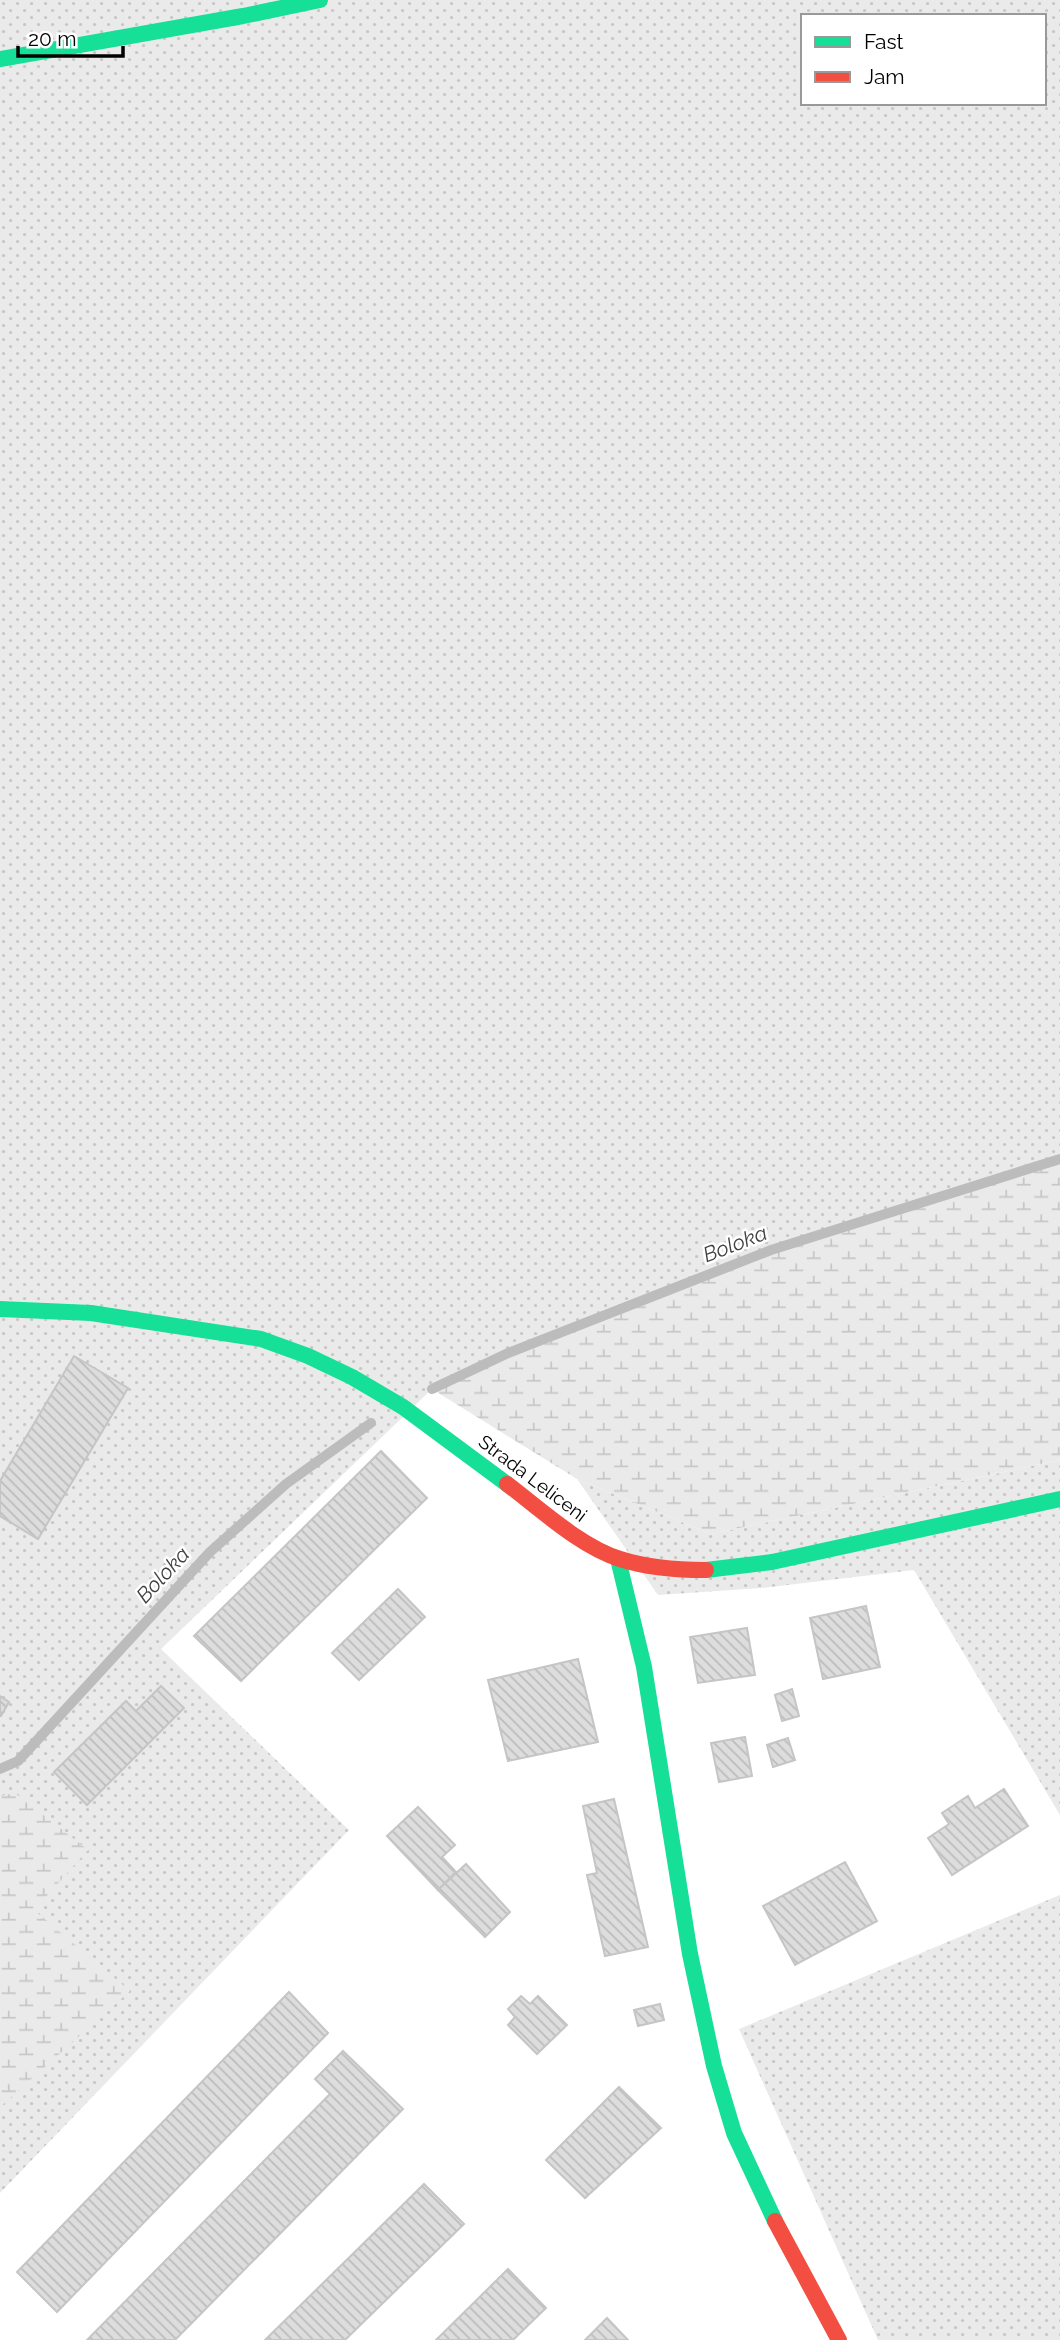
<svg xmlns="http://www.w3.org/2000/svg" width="1060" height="2340" font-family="Raleway,sans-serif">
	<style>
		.grass { fill: url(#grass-dots); fill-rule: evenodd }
		.wetland { fill: url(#wetland-marsh) }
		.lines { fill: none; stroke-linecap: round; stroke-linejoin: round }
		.stream { stroke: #bcbcbc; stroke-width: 10 }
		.building { fill: url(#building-back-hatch); stroke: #c5c5c5; stroke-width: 2 }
		.fast { stroke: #16e098; stroke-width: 16 }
		.jam { stroke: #f24e42; stroke-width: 16 }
		.labels { text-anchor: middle; stroke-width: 5; stroke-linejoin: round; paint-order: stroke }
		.street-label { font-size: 19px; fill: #000; stroke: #fff }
		.water-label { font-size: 21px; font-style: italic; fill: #414141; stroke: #fff }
	</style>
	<defs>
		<pattern id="grass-dots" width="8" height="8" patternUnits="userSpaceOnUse" patternTransform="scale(1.75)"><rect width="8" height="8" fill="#eaeaea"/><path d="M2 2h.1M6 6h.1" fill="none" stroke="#c7c7c7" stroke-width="1.8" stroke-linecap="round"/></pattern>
		<pattern id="wetland-marsh" width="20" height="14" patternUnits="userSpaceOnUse" patternTransform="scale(1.75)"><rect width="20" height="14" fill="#eaeaea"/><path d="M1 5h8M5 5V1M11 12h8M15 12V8" fill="none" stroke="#c7c7c7"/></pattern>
		<pattern id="building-back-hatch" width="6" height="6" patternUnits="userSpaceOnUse" patternTransform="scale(1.75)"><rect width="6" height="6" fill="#ddd"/><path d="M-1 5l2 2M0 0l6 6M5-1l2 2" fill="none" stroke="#bcbcbc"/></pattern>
	</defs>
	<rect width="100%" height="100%" fill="#fff"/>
	<g class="grass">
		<path d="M0,0H1060V1159L771,1250L432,1389L161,1649L349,1830L0,2193ZM803,16H1044V103H803Z"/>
		<path d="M1060,1460V1815L914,1570L761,1588L658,1595L577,1479L711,1534Z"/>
		<path d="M1060,1895V2340H878L739,2029Z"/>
	</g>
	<g class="wetland">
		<path d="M1060,1159V1460L711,1534L577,1479L432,1389L771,1250Z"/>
		<path d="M15,1793L88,1850L34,1910L130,1991L0,2107V1796Z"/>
	</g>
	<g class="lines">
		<g class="stream">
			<path d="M432,1389L506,1354L771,1250L1060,1159"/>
			<path d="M0,1769L18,1761L210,1552L286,1484L371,1423"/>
		</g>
	</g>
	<g class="building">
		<path d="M74,1356L128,1388L38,1539L0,1516V1481Z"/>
		<path d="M381,1451L427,1498L241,1681L194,1636Z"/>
		<path d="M398,1589L425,1617L359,1680L332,1653Z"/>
		<path d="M866,1606L880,1667L823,1679L810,1618Z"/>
		<path d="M747,1628L755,1675L698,1683L690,1637Z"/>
		<path d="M578,1659L598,1742L508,1761L488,1680Z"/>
		<path d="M161,1686L184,1708L87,1805L54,1772L126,1701L136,1711Z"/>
		<path d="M792,1689L799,1716L782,1721L775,1695Z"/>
		<path d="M0,1696L9,1702L1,1716H0Z"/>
		<path d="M745,1737L752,1776L719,1782L711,1743Z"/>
		<path d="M788,1738L795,1760L773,1767L767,1745Z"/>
		<path d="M1004,1789L1028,1826L952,1875L928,1838L949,1824L942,1813L968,1796L975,1808Z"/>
		<path d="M614,1799L648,1947L605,1956L587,1875L597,1873L583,1806Z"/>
		<path d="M418,1807L455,1845L442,1857L456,1872L438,1890L387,1836Z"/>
		<path d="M845,1862L877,1921L795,1965L763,1906Z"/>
		<path d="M466,1864L510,1912L485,1937L438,1890Z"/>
		<path d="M289,1992L328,2033L57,2312L17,2272Z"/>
		<path d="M521,1996L530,2004L538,1996L567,2025L537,2054L508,2025L515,2017L508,2009Z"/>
		<path d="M660,2004L664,2020L638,2026L634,2010Z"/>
		<path d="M343,2051L403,2109L175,2340H87L330,2094L315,2079Z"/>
		<path d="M619,2087L661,2128L585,2198L546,2160Z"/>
		<path d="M424,2184L464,2224L345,2340H265Z"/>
		<path d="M508,2269L546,2308L513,2340H436Z"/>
		<path d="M607,2318L628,2340H585Z"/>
	</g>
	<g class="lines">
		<g class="fast">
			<path d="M0,59L243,16L320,0"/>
			<path d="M0,1309L91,1313L261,1339L308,1356L352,1377L403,1407L507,1484"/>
			<path d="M618,1559L644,1667L690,1954L714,2066L734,2133L775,2221"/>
			<path d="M706,1570L772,1562L1060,1499"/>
		</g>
		<g class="jam">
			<path d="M507,1484C540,1509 581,1547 620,1559C648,1568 677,1570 706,1570"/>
			<path d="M775,2221L839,2340"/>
		</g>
	</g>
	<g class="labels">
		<g class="street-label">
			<text transform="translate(533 1478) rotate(37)" y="7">Strada Leliceni</text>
		</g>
		<g class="water-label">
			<text transform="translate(735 1244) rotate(-21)" y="7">Boloka</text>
			<text transform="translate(163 1575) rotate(-47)" y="7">Boloka</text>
		</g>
	</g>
	<rect x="801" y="14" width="245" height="91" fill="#ffffff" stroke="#999999" stroke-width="2"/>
	<rect x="815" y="37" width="35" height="10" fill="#16e098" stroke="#999999" stroke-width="2"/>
	<text x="864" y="49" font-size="21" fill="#000000">Fast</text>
	<rect x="815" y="72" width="35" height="10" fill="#f24e42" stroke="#999999" stroke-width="2"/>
	<text x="864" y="84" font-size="21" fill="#000000">Jam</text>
	<path d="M18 46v10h105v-10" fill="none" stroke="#000000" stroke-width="3.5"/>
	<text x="28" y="46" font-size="21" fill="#000000" stroke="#ffffff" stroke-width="5" paint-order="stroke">20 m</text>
</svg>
